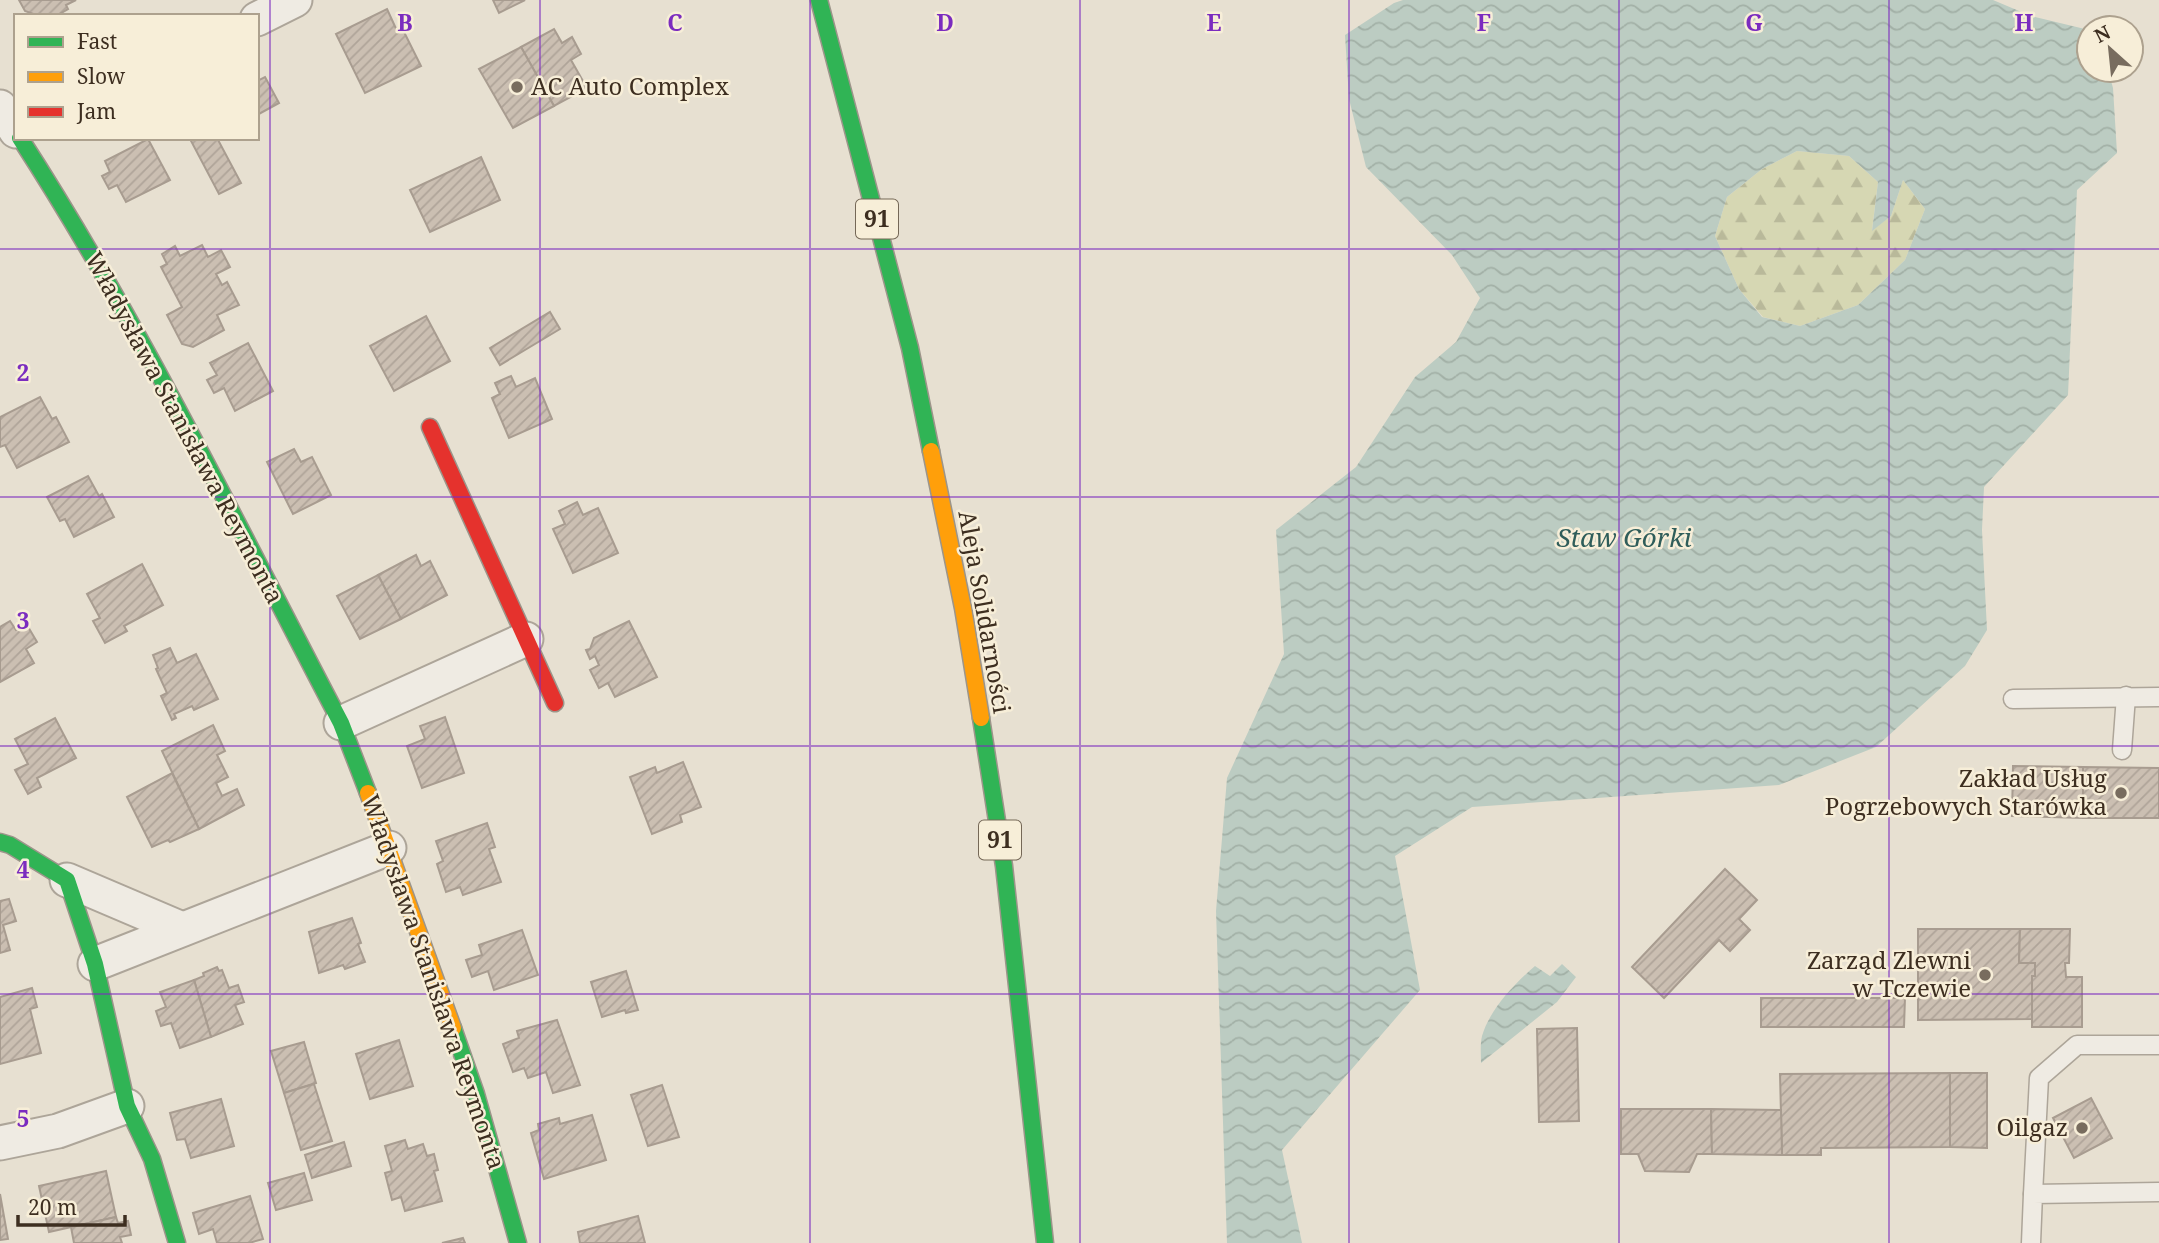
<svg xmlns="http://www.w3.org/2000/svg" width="2159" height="1243" font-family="'Noto Serif',serif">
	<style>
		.forest { fill: url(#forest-firs) }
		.water { fill: url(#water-waves); fill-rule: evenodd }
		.building { fill: url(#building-hatch); stroke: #a89c90; stroke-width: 2 }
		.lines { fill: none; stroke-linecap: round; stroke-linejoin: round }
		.lane-casing { stroke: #ada599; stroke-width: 21 }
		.street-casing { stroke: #ada599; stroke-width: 37 }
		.fast-casing { stroke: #9c958a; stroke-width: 19 }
		.slow-casing { stroke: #9c958a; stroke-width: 19 }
		.jam-casing { stroke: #9c958a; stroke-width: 19 }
		.lane { stroke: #efebe3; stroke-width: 18 }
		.street { stroke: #efebe3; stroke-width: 33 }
		.fast { stroke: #30b455; stroke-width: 16 }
		.slow { stroke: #ff9f0a; stroke-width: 16 }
		.jam { stroke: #e5322d; stroke-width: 16 }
		.grid { fill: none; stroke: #7b2cbf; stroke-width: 2; stroke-opacity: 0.55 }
		.poi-dot { fill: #786c5e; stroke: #f7eed8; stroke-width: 2.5 }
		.labels { text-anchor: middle; stroke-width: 5; stroke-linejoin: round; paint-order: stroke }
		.shield { fill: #f7eed8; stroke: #756857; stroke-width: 2 }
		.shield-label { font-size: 23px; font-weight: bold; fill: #3d2e20 }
		.poi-label { font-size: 24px; fill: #3d2e20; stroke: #f7eed8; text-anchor: end }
		.street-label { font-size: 24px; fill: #3d2e20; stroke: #f7eed8 }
		.water-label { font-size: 26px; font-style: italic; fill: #2f5d5a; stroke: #f7eed8 }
		.grid-label { font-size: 23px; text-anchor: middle; font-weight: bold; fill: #7b2cbf; stroke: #f7eed8; stroke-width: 5; stroke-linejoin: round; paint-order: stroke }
	</style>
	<defs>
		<pattern id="forest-firs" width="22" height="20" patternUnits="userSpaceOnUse" patternTransform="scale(1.75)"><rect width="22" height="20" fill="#d6d7b3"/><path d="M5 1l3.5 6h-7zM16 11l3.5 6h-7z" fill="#b9b99a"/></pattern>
		<pattern id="water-waves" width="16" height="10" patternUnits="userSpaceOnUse" patternTransform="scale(1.75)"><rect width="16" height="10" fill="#bcccc2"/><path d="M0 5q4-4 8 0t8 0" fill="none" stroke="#a2b0a6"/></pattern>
		<pattern id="building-hatch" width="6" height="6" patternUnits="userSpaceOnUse" patternTransform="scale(1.75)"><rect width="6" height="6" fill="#cbbfb2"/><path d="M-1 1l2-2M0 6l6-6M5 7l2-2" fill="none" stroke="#afa499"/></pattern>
	</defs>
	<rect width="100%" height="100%" fill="#e7e0d1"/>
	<path class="forest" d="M1797,151L1849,156L1878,182L1872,230L1891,216L1903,180L1925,209L1905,260L1858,305L1800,326L1763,317L1739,289L1715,236L1727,197L1762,169Z"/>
	<g class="water">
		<path d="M1403,0H1993L2031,16L2089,30V70H2108L2113,88L2117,153L2077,190L2068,395L1984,487L1982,530L1987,630L1965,666L1876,747L1779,785L1472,807L1395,856L1420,990L1282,1150L1302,1243H1227L1216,911L1227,778L1284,654L1276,530L1356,467L1415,377L1456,342L1480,298L1452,255L1366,167L1349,99L1345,35L1394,3ZM1797,151L1849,156L1878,182L1872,231L1891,216L1903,180L1925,209L1905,260L1858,305L1800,326L1762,317L1739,289L1715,236L1727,197L1762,169Z"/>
		<path d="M1562,964L1576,977L1557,1002L1481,1063C1481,1055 1480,1044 1482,1036C1490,1009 1514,984 1535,966L1550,976Z"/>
	</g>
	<g class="building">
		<path d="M19,0H76L66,5L68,9L56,16H39L25,11Z"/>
		<path d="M493,0H525L499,13Z"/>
		<path d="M387,9L398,33L403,30L421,66L365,93L336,34Z"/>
		<path d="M554,29L562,43L572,37L581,54L571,60L587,88L554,106L521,47Z"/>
		<path d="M521,47L554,106L513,128L479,69Z"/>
		<path d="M265,77L279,103L257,115V81Z"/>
		<path d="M192,138H217L241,183L219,194L190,139Z"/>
		<path d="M148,139L170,180L126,202L117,185L109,189L102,176L110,172L105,161Z"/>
		<path d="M481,157L500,200L430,232L410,190Z"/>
		<path d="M202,245L208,257L221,250L230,267L216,274L222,285L227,282L239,305L217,315L224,330L193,347L182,344L167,315L182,307L161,267L167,264L162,254L175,246L180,256Z"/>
		<path d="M550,312L560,329L500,365L490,348Z"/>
		<path d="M426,316L450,361L394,391L370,346Z"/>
		<path d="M248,343L273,391L235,411L224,388L214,393L207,380L217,375L210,363Z"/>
		<path d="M511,376L516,387L535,378L552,419L509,438L492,398L500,394L495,383Z"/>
		<path d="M40,397L52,419L56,417L69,442L17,468L5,445L0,447V417Z"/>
		<path d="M294,449L301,462L312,457L331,495L293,514L267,462Z"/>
		<path d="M88,476L99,496L102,494L114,517L74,537L65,519L60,521L47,497Z"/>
		<path d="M577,502L583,515L598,508L618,553L573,573L553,529L565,524L559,511Z"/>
		<path d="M416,555L421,566L430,561L447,595L401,619L378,575Z"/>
		<path d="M142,564L163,605L124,626L127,631L105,643L93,621L100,618L87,594Z"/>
		<path d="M378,575L401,619L360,639L337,596Z"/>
		<path d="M10,621L16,630L27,625L37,642L26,649L34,663L0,682V627Z"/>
		<path d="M629,621L657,677L615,697L608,683L599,688L590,670L599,665L595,656L590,659L586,650L590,649L594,638Z"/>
		<path d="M170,648L177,663L196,654L218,699L194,710L192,706L174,714L176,718L172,720L161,696L167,693L156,669L158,668L153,655Z"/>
		<path d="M445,717L464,773L422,788L407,746L425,739L420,726Z"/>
		<path d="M55,718L76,758L37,778L41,787L28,794L15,770L28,764L15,739Z"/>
		<path d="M213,725L225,751L217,755L228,777L216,783L222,796L237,789L244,805L199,829L162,751Z"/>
		<path d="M683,762L701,807L680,815L682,822L652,834L630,777L655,767L657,773Z"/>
		<path d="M2013,766L2083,767V818L2012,816Z"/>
		<path d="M2083,767L2159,768V818H2083Z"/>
		<path d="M172,773L199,829L170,842L168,840L152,847L127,797Z"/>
		<path d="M487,823L495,847L489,849L501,882L463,895L460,887L446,892L437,864L443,861L436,841Z"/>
		<path d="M1725,869L1757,900L1739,919L1750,930L1730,951L1719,940L1664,998L1632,967Z"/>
		<path d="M9,899L16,921L3,925L10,950L0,953V901Z"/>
		<path d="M352,918L361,943L358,944L365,962L345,969L343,965L319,973L309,932Z"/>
		<path d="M1918,929H2020L2019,963H2035V976H2032V1019L1918,1020Z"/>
		<path d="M2020,929H2070L2069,963H2065L2066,977H2082V1027H2032V976H2035V963H2019Z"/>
		<path d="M522,930L538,975L494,990L488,971L472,977L466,960L482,955L479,945Z"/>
		<path d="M217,967L219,971L222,970L229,988L238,985L244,1002L235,1005L243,1024L211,1037L194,980L204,976L203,973Z"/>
		<path d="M626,971L638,1010L626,1013L625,1010L602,1017L591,982Z"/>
		<path d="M194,980L211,1037L180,1048L171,1023L161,1026L156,1011L166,1007L160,992Z"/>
		<path d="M32,988L37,1007L30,1009L41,1053L0,1064V997Z"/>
		<path d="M1761,998H1905L1904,1027H1761Z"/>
		<path d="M557,1020L580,1085L553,1093L546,1072L528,1078L524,1068L513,1072L503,1044L519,1038L517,1031Z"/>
		<path d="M1577,1028L1579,1121L1539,1122L1537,1029Z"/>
		<path d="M399,1040L413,1086L370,1099L356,1054Z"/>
		<path d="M304,1042L316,1083L284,1093L271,1051Z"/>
		<path d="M1950,1073H1987V1148L1950,1147Z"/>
		<path d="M1950,1073V1147L1821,1148V1155H1782L1780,1074Z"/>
		<path d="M314,1084L332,1141L301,1150L284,1093Z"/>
		<path d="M662,1085L679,1137L648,1146L631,1095Z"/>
		<path d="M2091,1098L2112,1138L2074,1158L2053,1118Z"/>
		<path d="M221,1099L234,1146L191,1158L185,1139L177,1140L170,1113Z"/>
		<path d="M1621,1109H1711L1712,1154H1697L1689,1172L1645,1171L1638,1154H1621Z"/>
		<path d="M1711,1109L1781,1110L1782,1155L1712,1154Z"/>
		<path d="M592,1115L606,1160L544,1179L531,1133L539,1130L538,1124L559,1118L560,1124Z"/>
		<path d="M405,1140L408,1149L423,1144L427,1156L434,1154L438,1170L434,1171L442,1201L405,1211L401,1197L392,1200L385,1173L392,1171L385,1146Z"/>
		<path d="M344,1142L351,1166L312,1178L305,1155Z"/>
		<path d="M106,1171L116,1217L49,1232L39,1186Z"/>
		<path d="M304,1173L312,1200L276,1210L268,1183Z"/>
		<path d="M0,1194L8,1239L0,1240Z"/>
		<path d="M250,1196L263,1239L249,1243H217L213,1229L199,1234L193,1213Z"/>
		<path d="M638,1216L645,1243H580L578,1232Z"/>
		<path d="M116,1217L118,1223L128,1221L131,1235L120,1237L122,1243H74L71,1227Z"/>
		<path d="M463,1238L465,1243H442Z"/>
	</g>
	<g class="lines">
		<defs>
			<g id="lane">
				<path d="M2013,699L2159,697"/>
				<path d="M2122,750L2126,696"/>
				<path d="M2033,1194L2039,1078L2077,1045H2159"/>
				<path d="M2031,1243L2033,1194L2159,1192"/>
			</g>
			<g id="street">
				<path d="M257,19L295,0"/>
				<path d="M0,107L16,131"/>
				<path d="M341,723L526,639"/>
				<path d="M67,880L182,929"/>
				<path d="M95,964L389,848"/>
				<path d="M0,1143L58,1131L127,1106"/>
			</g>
			<g id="fast">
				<path d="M819,0L910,348L931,451"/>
				<path d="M20,138C141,325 238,527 341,723L368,793"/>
				<path d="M981,718L1004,866L1045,1243"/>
				<path d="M0,842L10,845L67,880L95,964L127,1106L152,1159L177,1243"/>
				<path d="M453,1028L476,1094L518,1243"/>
			</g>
			<g id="slow">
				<path d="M931,451L963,608L981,718"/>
				<path d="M368,793L453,1028"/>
			</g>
			<path id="jam" d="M430,427L555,703"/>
		</defs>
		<use href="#lane" class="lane-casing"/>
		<use href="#street" class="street-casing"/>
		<use href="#fast" class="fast-casing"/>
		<use href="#slow" class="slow-casing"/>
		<use href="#jam" class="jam-casing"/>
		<use href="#lane" class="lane"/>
		<use href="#street" class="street"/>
		<use href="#fast" class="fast"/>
		<use href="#slow" class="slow"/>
		<use href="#jam" class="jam"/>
	</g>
	<path class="grid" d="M270,0V1243M540,0V1243M810,0V1243M1080,0V1243M1349,0V1243M1619,0V1243M1889,0V1243M0,249H2159M0,497H2159M0,746H2159M0,994H2159"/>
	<g class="poi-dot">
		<circle cx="517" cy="87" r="7"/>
		<circle cx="2121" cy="793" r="7"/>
		<circle cx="1985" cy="975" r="7"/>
		<circle cx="2082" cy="1128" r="7"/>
	</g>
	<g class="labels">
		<g class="shield">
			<rect x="856" y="199.5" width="42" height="39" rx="5"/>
			<rect x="979" y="820.5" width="42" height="39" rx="5"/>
		</g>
		<g class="shield-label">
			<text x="877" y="227">91</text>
			<text x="1000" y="848">91</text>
		</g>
		<g class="poi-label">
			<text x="531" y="95" text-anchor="start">AC Auto Complex</text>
			<text x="2107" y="787">Zakład Usług<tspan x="2107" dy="28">Pogrzebowych Starówka</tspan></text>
			<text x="1971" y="969">Zarząd Zlewni<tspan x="1971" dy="28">w Tczewie</tspan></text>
			<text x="2068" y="1136">Oilgaz</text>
		</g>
		<g class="street-label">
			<text transform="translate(184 428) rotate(62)" y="8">Władysława Stanisława Reymonta</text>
			<text transform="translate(984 612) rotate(80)" y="8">Aleja Solidarności</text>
			<text transform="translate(433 982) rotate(71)" y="8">Władysława Stanisława Reymonta</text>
		</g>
		<g class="water-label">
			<text x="1624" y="547">Staw Górki</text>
		</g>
	</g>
	<g class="grid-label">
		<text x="405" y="31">B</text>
		<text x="675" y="31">C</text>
		<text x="945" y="31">D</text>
		<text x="1214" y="31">E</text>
		<text x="1484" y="31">F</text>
		<text x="1754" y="31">G</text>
		<text x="2024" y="31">H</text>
		<text x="23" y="381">2</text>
		<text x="23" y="629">3</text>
		<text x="23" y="878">4</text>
		<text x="23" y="1127">5</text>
	</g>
	<rect x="14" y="14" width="245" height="126" fill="#f7eed8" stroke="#ada18e" stroke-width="2"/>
	<rect x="28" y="37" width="35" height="10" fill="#30b455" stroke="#ada18e" stroke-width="2"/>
	<text x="77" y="49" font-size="21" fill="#3d2e20">Fast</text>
	<rect x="28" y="72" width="35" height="10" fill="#ff9f0a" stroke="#ada18e" stroke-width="2"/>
	<text x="77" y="84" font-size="21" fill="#3d2e20">Slow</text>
	<rect x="28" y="107" width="35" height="10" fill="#e5322d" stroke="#ada18e" stroke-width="2"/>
	<text x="77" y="119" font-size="21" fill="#3d2e20">Jam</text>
	<g transform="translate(2110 49) rotate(333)"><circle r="33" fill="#f7eed8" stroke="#ada18e" stroke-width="2"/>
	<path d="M0-5L12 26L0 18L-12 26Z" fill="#786c5e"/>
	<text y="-10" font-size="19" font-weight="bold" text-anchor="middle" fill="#3d2e20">N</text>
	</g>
	<path d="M18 1215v10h107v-10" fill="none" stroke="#3d2e20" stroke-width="3.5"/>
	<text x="28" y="1215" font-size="21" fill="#3d2e20" stroke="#f7eed8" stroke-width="5" paint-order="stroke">20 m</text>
</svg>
